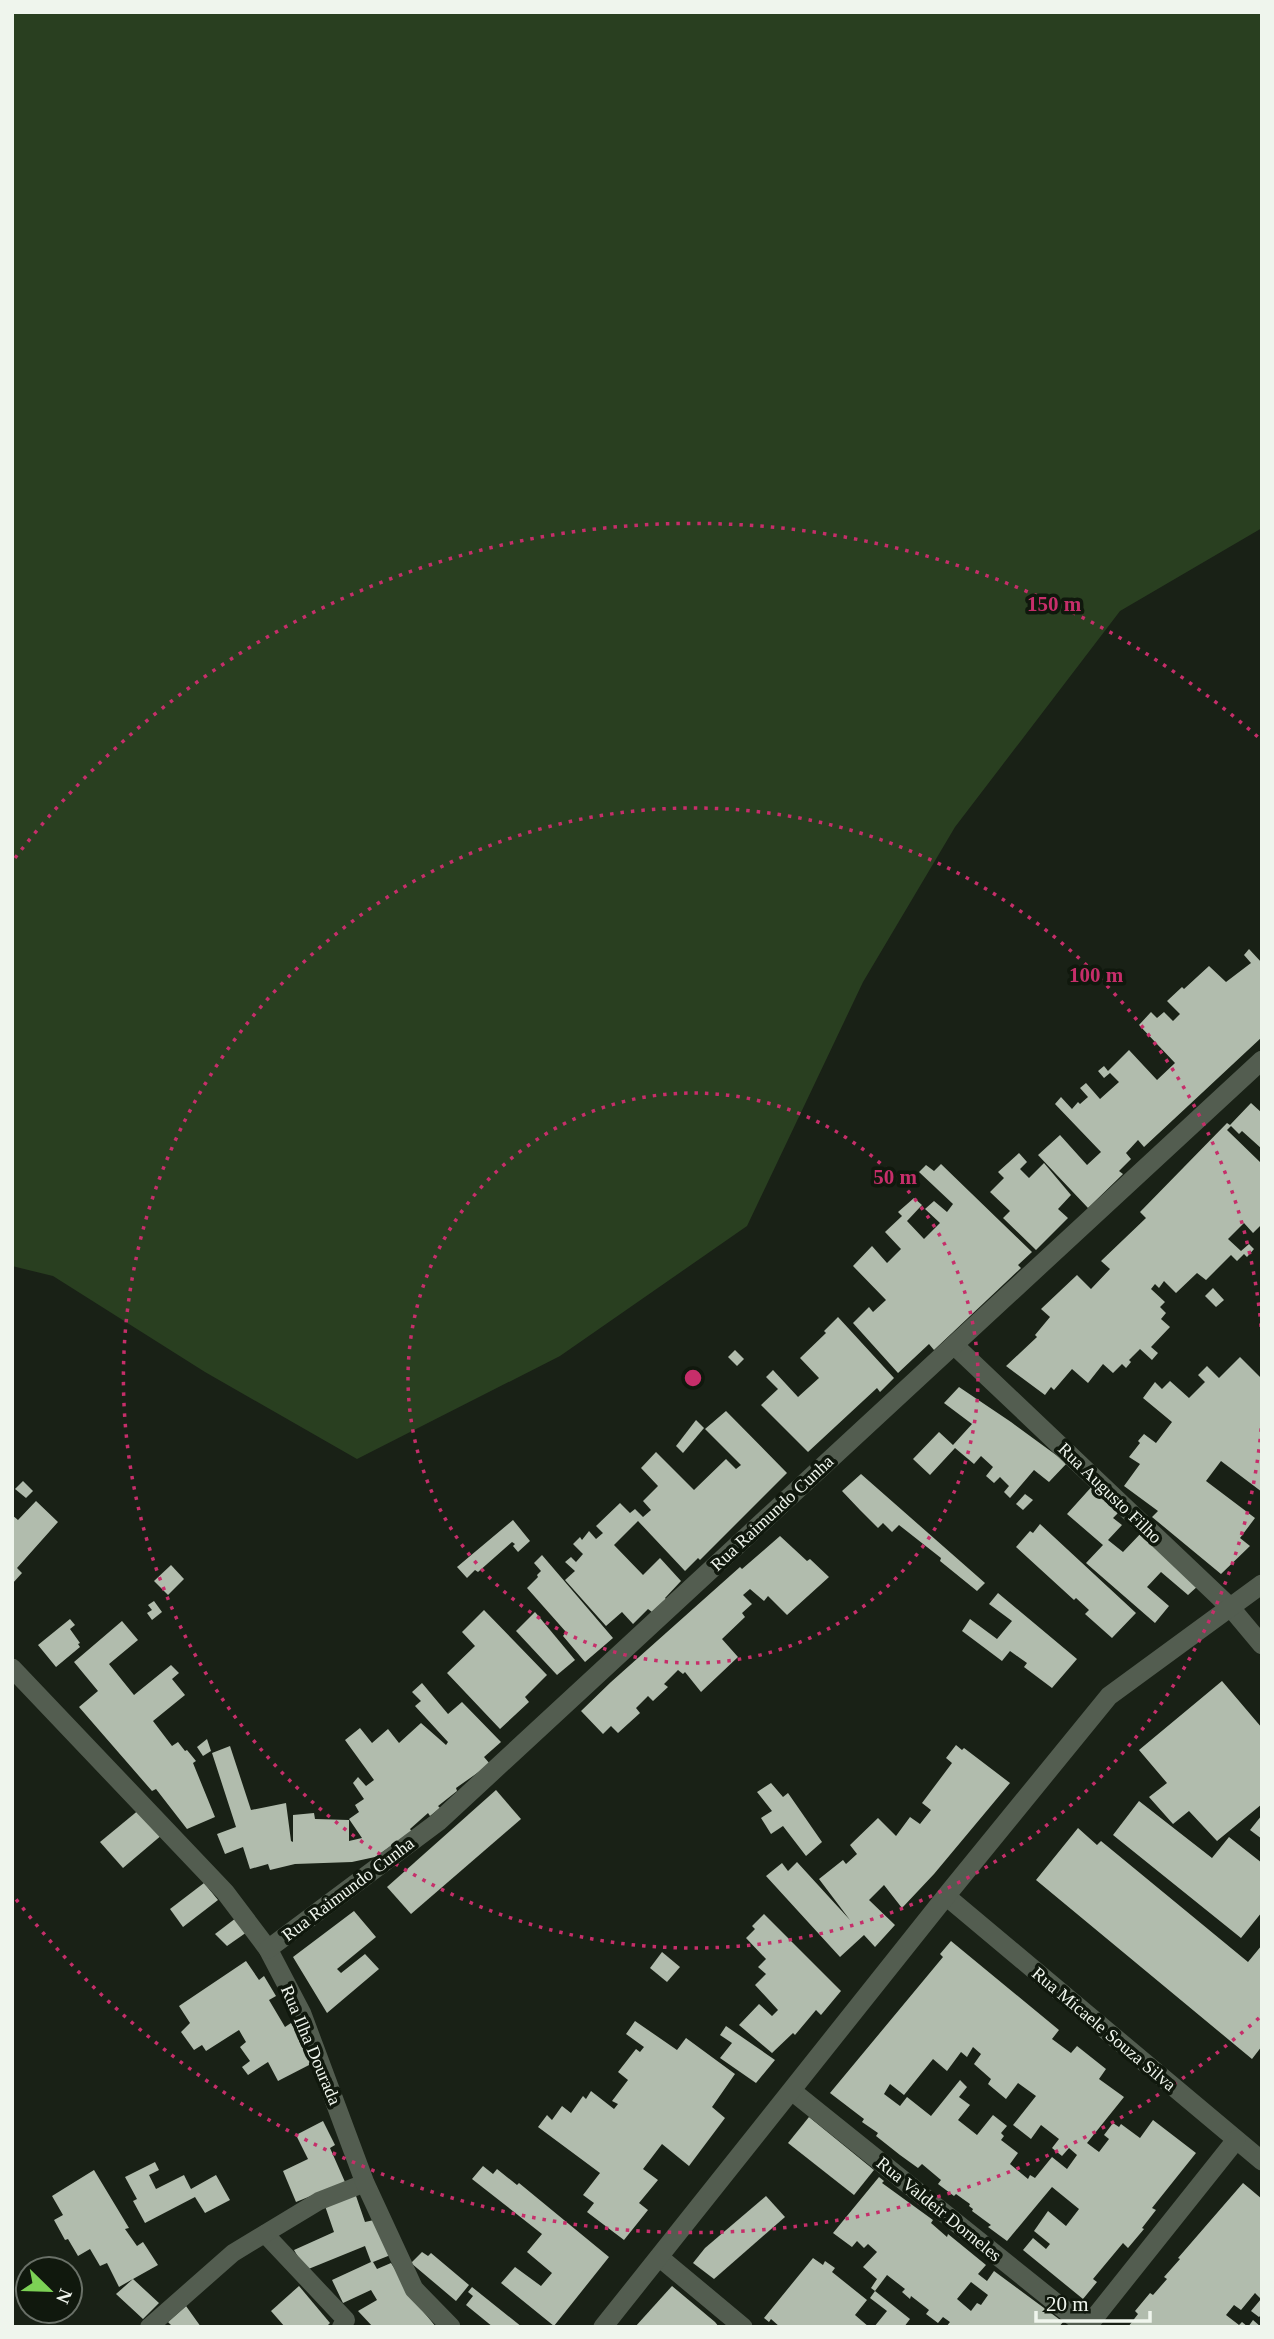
<svg xmlns="http://www.w3.org/2000/svg" width="1274" height="2339" font-family="'Times New Roman',serif">
	<style>
		.green { fill: #293f20 }
		.building { fill: #b1bcad; fill-rule: evenodd }
		.lines { fill: none; stroke-linecap: round; stroke-linejoin: round }
		.service { stroke: #535d50; stroke-width: 18 }
		.minor { stroke: #535d50; stroke-width: 19 }
		.ring { fill: none; stroke: #c62e6a; stroke-width: 3.5; stroke-dasharray: 3.5 7 }
		.labels { text-anchor: middle; stroke-width: 7; stroke-linejoin: round; paint-order: stroke }
		.street-label { font-size: 18px; fill: #eff5ed; stroke: #10180d }
		.centre { fill: #c62e6a; stroke: #10180d; stroke-width: 3.5 }
		.ring-label { font-size: 21px; text-anchor: middle; font-weight: bold; fill: #c62e6a; stroke: #10180d; stroke-width: 7; stroke-linejoin: round; paint-order: stroke }
	</style>
	<rect width="100%" height="100%" fill="#192116"/>
	<path class="green" d="M12,12H1262V528L1120,611L955,827L863,982L747,1226L560,1356L357,1459L205,1372L53,1276L12,1266Z"/>
	<g class="building">
		<path d="M1249,949L1262,963V1037L1144,1147L1138,1140L1126,1153L1131,1159L1119,1171L1123,1174L1088,1208L1038,1155L1060,1135L1087,1165L1101,1152L1055,1104L1061,1097L1072,1109L1078,1102L1080,1104L1088,1097L1080,1088L1086,1083L1100,1099L1119,1082L1110,1073L1104,1078L1098,1071L1104,1066L1108,1071L1129,1050L1157,1080L1175,1063L1139,1025L1151,1012L1157,1018L1164,1012L1173,1021L1180,1014L1167,1001L1182,987L1184,989L1209,966L1226,982L1251,963L1244,955Z"/>
		<path d="M1251,1103L1262,1113V1149L1242,1131L1239,1134L1231,1126L1227,1130L1262,1164V1224L1253,1233L1244,1223L1228,1239L1241,1251L1249,1244L1254,1249L1247,1257L1244,1254L1237,1261L1231,1255L1206,1280L1197,1273L1176,1293L1164,1281L1159,1288L1155,1284L1151,1289L1165,1302L1160,1307L1166,1313L1161,1319L1170,1327L1151,1347L1158,1353L1152,1360L1140,1349L1129,1360L1131,1362L1126,1368L1122,1364L1113,1373L1103,1364L1088,1383L1072,1369L1054,1390L1051,1387L1045,1395L1006,1366L1037,1337L1035,1335L1050,1317L1041,1309L1077,1275L1091,1289L1110,1269L1101,1261L1146,1218L1140,1212L1227,1123L1230,1125Z"/>
		<path d="M1019,1153L1027,1162L1020,1169L1029,1178L1044,1163L1071,1195L1058,1209L1068,1218L1036,1250L1003,1218L1010,1211L990,1192L1004,1178L998,1172Z"/>
		<path d="M941,1164L1032,1252L1018,1265L1021,1268L934,1350L929,1344L898,1373L853,1323L869,1307L873,1312L886,1300L853,1266L872,1246L887,1263L901,1249L885,1232L902,1216L898,1212L914,1198L922,1205L907,1221L924,1239L940,1223L925,1209L934,1201L947,1212L953,1204L919,1172L926,1165L934,1171Z"/>
		<path d="M1213,1288L1224,1300L1216,1307L1205,1296Z"/>
		<path d="M838,1317L894,1378L880,1392L877,1388L808,1452L761,1405L778,1389L766,1377L773,1370L798,1397L819,1378L800,1358L826,1333L824,1331Z"/>
		<path d="M735,1350L744,1359L737,1366L728,1357Z"/>
		<path d="M1240,1357L1262,1379V1492L1221,1461L1206,1481L1255,1518L1240,1538L1250,1546L1221,1574L1152,1517L1158,1511L1124,1486L1140,1464L1129,1457L1140,1443L1138,1441L1144,1434L1156,1443L1172,1422L1143,1398L1155,1382L1162,1389L1170,1381L1189,1398L1205,1382L1198,1375L1207,1366L1219,1378Z"/>
		<path d="M959,1387L1011,1422L1067,1463L1049,1482L1034,1470L1010,1498L1004,1492L1009,1486L1000,1477L994,1483L986,1476L993,1467L981,1456L974,1464L955,1448L930,1475L913,1459L939,1432L953,1445L972,1424L944,1403Z"/>
		<path d="M726,1411L787,1473L700,1560L698,1558L685,1571L638,1521L614,1545L643,1575L660,1558L681,1581L665,1598L666,1599L652,1612L648,1609L633,1624L622,1612L606,1626L565,1580L575,1571L565,1562L571,1557L576,1562L583,1554L573,1544L580,1537L582,1540L589,1531L596,1539L603,1533L596,1526L620,1503L630,1513L635,1509L643,1517L651,1510L643,1501L658,1486L641,1468L656,1452L694,1490L726,1459L736,1469L741,1465L705,1429Z"/>
		<path d="M696,1420L704,1428L683,1453L676,1446Z"/>
		<path d="M861,1474L985,1583L977,1591L940,1561L941,1558L899,1525L892,1532L883,1523L878,1528L860,1510L842,1491Z"/>
		<path d="M23,1481L33,1491L26,1498L15,1489Z"/>
		<path d="M1095,1483L1123,1508L1113,1518L1122,1525L1108,1540L1123,1552L1143,1531L1199,1585L1188,1595L1161,1572L1147,1587L1169,1606L1155,1623L1086,1563L1103,1545L1067,1514Z"/>
		<path d="M1025,1494L1033,1500L1023,1510L1016,1504Z"/>
		<path d="M36,1501L58,1522L17,1568L22,1573L12,1584V1515L18,1520Z"/>
		<path d="M513,1520L530,1541L518,1552L513,1546L515,1544L512,1542L478,1572L475,1570L467,1578L457,1567Z"/>
		<path d="M1040,1524L1136,1613L1112,1638L1085,1614L1089,1610L1076,1598L1074,1600L1016,1547L1030,1531L1033,1533Z"/>
		<path d="M780,1536L807,1561L810,1559L829,1577L787,1615L768,1596L764,1601L750,1589L743,1595L752,1604L742,1613L745,1617L722,1639L738,1657L701,1692L685,1672L683,1674L678,1670L664,1684L668,1687L653,1701L648,1696L636,1708L640,1713L618,1733L611,1726L603,1734L581,1711L611,1682L740,1567L742,1569Z"/>
		<path d="M542,1555L613,1638L585,1662L563,1636L566,1632L527,1588L538,1577L537,1575L541,1571L534,1563Z"/>
		<path d="M171,1565L184,1579L168,1595L154,1581Z"/>
		<path d="M998,1593L1077,1659L1052,1688L1024,1667L1027,1663L1010,1651L1002,1661L962,1631L970,1619L997,1639L1012,1621L989,1604Z"/>
		<path d="M154,1601L162,1612L152,1620L147,1613L152,1610L148,1605Z"/>
		<path d="M484,1610L547,1675L525,1697L529,1702L500,1729L447,1673L475,1646L462,1632Z"/>
		<path d="M535,1612L575,1660L557,1675L516,1631Z"/>
		<path d="M70,1619L75,1625L70,1629L80,1643L78,1644L80,1647L56,1667L38,1645Z"/>
		<path d="M122,1621L138,1640L109,1664L134,1695L171,1665L179,1673L172,1679L185,1695L153,1721L172,1746L178,1742L185,1751L187,1750L196,1761L193,1763L215,1817L187,1829L156,1789L152,1791L79,1707L98,1691L74,1662Z"/>
		<path d="M1222,1681L1262,1728V1804L1217,1841L1189,1811L1173,1824L1149,1797L1167,1783L1139,1750Z"/>
		<path d="M422,1683L448,1714L462,1702L501,1742L484,1757L490,1764L456,1788L457,1791L438,1806L440,1808L430,1816L428,1813L410,1829L412,1832L375,1857L352,1862L295,1864L270,1870L268,1864L250,1869L243,1847L225,1854L217,1834L236,1827L212,1753L230,1746L251,1810L286,1803L291,1841L293,1842V1815L314,1813L315,1819L349,1820V1841L362,1838L349,1819L359,1812L355,1805L364,1799L353,1783L358,1777L366,1786L374,1780L345,1740L360,1728L372,1743L388,1729L399,1743L421,1723L446,1745L448,1742L415,1706L421,1701L412,1692Z"/>
		<path d="M207,1739L211,1751L203,1756L197,1747Z"/>
		<path d="M956,1745L962,1750L964,1748L1010,1783L934,1874L902,1908L884,1885L869,1900L895,1925L875,1947L864,1935L840,1957L766,1876L782,1863L788,1871L797,1862L850,1920L819,1879L843,1860L846,1864L857,1854L850,1845L878,1818L896,1836L910,1817L920,1824L931,1810L922,1803L952,1763L946,1758Z"/>
		<path d="M771,1783L783,1797L788,1793L822,1842L806,1856L783,1826L771,1834L761,1818L772,1811L757,1792Z"/>
		<path d="M496,1790L521,1819L411,1914L387,1887Z"/>
		<path d="M1139,1801L1212,1858L1229,1837L1262,1863V1912L1241,1938L1113,1835Z"/>
		<path d="M140,1809L163,1834L123,1868L100,1842Z"/>
		<path d="M1262,1815V1839L1250,1830Z"/>
		<path d="M1078,1828L1097,1845L1101,1841L1248,1962L1262,1945V2046L1252,2059L1036,1880Z"/>
		<path d="M204,1883L218,1900L183,1927L170,1909Z"/>
		<path d="M354,1911L376,1937L337,1969L341,1973L365,1954L379,1969L327,2013L293,1957Z"/>
		<path d="M764,1914L841,1991L821,2015L816,2010L795,2035L793,2033L772,2053L739,2025L759,2004L772,2016L778,2010L755,1985L766,1974L758,1967L766,1959L746,1938L755,1929L752,1926Z"/>
		<path d="M236,1918L247,1932L227,1946L215,1934Z"/>
		<path d="M951,1941L1059,2030L1052,2039L1071,2053L1077,2046L1106,2069L1099,2079L1124,2097L1087,2143L1099,2152L1109,2139L1104,2135L1113,2123L1119,2127L1121,2124L1140,2138L1153,2120L1196,2153L1152,2208L1156,2210L1142,2228L1144,2229L1128,2248L1123,2243L1093,2279L1097,2282L1083,2299L1023,2250L1033,2238L1046,2249L1050,2244L1034,2231L1048,2211L1066,2226L1079,2209L1052,2187L1007,2241L988,2227L991,2225L972,2211L973,2209L969,2206L970,2204L956,2194L954,2196L938,2184L941,2180L922,2164L918,2168L900,2155L876,2136L878,2133L862,2122L864,2119L830,2093L943,1957L940,1954ZM973,2047L981,2054L974,2064L991,2079L988,2084L1006,2099L1018,2083L1036,2096L1013,2125L1031,2139L1041,2125L1059,2139L1052,2148L1062,2156L1069,2148L1077,2155L1067,2169L1052,2157L1035,2178L1030,2175L1028,2179L1010,2164L1018,2153L1001,2140L1004,2136L1001,2133L1007,2126L993,2115L977,2135L958,2120L970,2105L959,2097L967,2087L960,2080L931,2116L907,2097L900,2106L884,2094L890,2084L904,2095L933,2059L947,2071L961,2052L967,2057Z"/>
		<path d="M662,1952L680,1967L667,1982L650,1968Z"/>
		<path d="M246,1961L259,1980L264,1976L276,1996L269,2000L285,2027L291,2023L302,2039L299,2041L311,2064L278,2081L268,2062L248,2075L242,2067L250,2061L240,2047L246,2042L239,2030L206,2051L202,2045L194,2050L181,2032L190,2023L179,2006Z"/>
		<path d="M635,2021L677,2050L686,2038L735,2074L712,2107L725,2118L689,2166L662,2144L643,2169L658,2180L639,2203L648,2210L624,2240L587,2212L594,2203L583,2195L600,2173L538,2127L547,2115L552,2120L562,2106L571,2113L583,2096L586,2099L591,2091L614,2109L618,2104L612,2101L628,2080L618,2072L636,2049L640,2052L644,2047L626,2034Z"/>
		<path d="M726,2026L775,2060L756,2083L720,2058L732,2043L720,2035Z"/>
		<path d="M809,2117L874,2170L854,2195L788,2143Z"/>
		<path d="M323,2121L335,2145L330,2148L345,2182L296,2202L283,2171L308,2159L296,2135Z"/>
		<path d="M155,2162L159,2170L149,2175L156,2189L184,2175L191,2189L216,2175L230,2200L205,2213L195,2197L145,2223L133,2201L137,2199L125,2177Z"/>
		<path d="M483,2166L493,2174L497,2169L517,2185L519,2183L609,2257L554,2326L501,2283L515,2267L541,2286L552,2273L527,2252L542,2234L472,2179Z"/>
		<path d="M94,2170L129,2228L125,2229L137,2246L143,2242L158,2265L133,2279L159,2303L143,2319L116,2294L133,2279L119,2287L107,2263L100,2266L90,2249L78,2256L68,2239L65,2240L54,2220L63,2215L52,2196Z"/>
		<path d="M879,2177L884,2181L882,2183L933,2220L931,2223L947,2237L948,2234L986,2265L978,2274L987,2281L994,2271L1063,2322L1059,2327H946L950,2322L943,2317L938,2323L926,2314L929,2310L911,2296L910,2299L902,2292L905,2289L887,2275L875,2291L871,2288L877,2279L863,2267L877,2252L868,2244L864,2248L857,2241L852,2247L833,2233ZM971,2282L988,2295L981,2305L977,2303L971,2311L957,2299Z"/>
		<path d="M1243,2183L1262,2199V2314L1259,2317L1251,2311L1261,2299L1255,2293L1241,2310L1234,2305L1226,2315L1239,2325L1242,2322L1248,2327L1253,2320L1261,2327H1128L1138,2314L1135,2311L1150,2293L1153,2295L1167,2279L1164,2277L1180,2259L1178,2258Z"/>
		<path d="M355,2193L365,2222L374,2220L393,2254L373,2262L377,2269L391,2263L418,2305L436,2327H373L358,2311L377,2300L371,2290L343,2303L332,2280L371,2262L365,2246L306,2270L294,2250L334,2232L324,2203Z"/>
		<path d="M766,2196L785,2217L714,2279L693,2263L705,2248Z"/>
		<path d="M422,2252L428,2256L431,2253L469,2285L456,2301L411,2263Z"/>
		<path d="M813,2258L823,2265L825,2261L835,2268L832,2272L867,2300L855,2315L869,2327H780L771,2319L769,2322L764,2318Z"/>
		<path d="M299,2286L330,2323L326,2327H285L271,2311Z"/>
		<path d="M672,2286L715,2322L719,2327H635Z"/>
		<path d="M472,2287L522,2327H493L466,2305L473,2296L468,2292Z"/>
		<path d="M875,2291L910,2319L904,2327H874L887,2311L870,2298Z"/>
		<path d="M186,2306L201,2327H169L171,2325L168,2322Z"/>
	</g>
	<g class="lines">
		<g class="service">
			<path d="M265,2234L346,2320L341,2327"/>
			<path d="M149,2327L233,2253L319,2201L365,2183"/>
		</g>
		<g class="minor">
			<path d="M954,1345L1231,1608L1262,1645"/>
			<path d="M12,1668L225,1892L268,1949L302,2014L365,2183L414,2289L451,2327"/>
			<path d="M946,1896L1262,2161"/>
			<path d="M268,1949L438,1822L1262,1060"/>
			<path d="M792,2091L1086,2327"/>
			<path d="M659,2257L743,2327"/>
			<path d="M603,2327L946,1896L1109,1696L1262,1584"/>
			<path d="M1087,2327L1236,2140"/>
		</g>
	</g>
	<g class="ring">
		<circle cx="693" cy="1378" r="285"/>
		<path d="M1262 1418A570 570 0 1 1 1262 1338"/>
		<path d="M1259 2018A854 854 0 0 1 15 1898M15 858A854 854 0 0 1 1259 738"/>
	</g>
	<g class="labels">
		<g class="street-label">
			<text transform="translate(1110 1493) rotate(44)" y="6">Rua Augusto Filho</text>
			<text transform="translate(772 1513) rotate(-43)" y="6">Rua Raimundo Cunha</text>
			<text transform="translate(348 1889) rotate(-37)" y="6">Rua Raimundo Cunha</text>
			<text transform="translate(1104 2029) rotate(40)" y="6">Rua Micaele Souza Silva</text>
			<text transform="translate(311 2045) rotate(67)" y="6">Rua Ilha Dourada</text>
			<text transform="translate(939 2209) rotate(39)" y="6">Rua Valdeir Dorneles</text>
		</g>
	</g>
	<circle cx="693" cy="1378" r="10" class="centre"/>
	<g class="ring-label">
		<text x="1054" y="611">150 m</text>
		<text x="1096" y="982">100 m</text>
		<text x="895" y="1184">50 m</text>
	</g>
	<rect width="1274" height="2339" fill="none" stroke="#eff5ed" stroke-width="28"/>
	<g transform="translate(49 2290) rotate(113)"><circle r="33" fill="#10180d" stroke="#697067" stroke-width="2"/>
	<path d="M0-5L12 26L0 18L-12 26Z" fill="#7cd155"/>
	<text y="-10" font-size="19" font-weight="bold" text-anchor="middle" fill="#eff5ed">N</text>
	</g>
	<path d="M1036 2311v10h114v-10" fill="none" stroke="#eff5ed" stroke-width="3.5"/>
	<text x="1046" y="2311" font-size="21" fill="#eff5ed" stroke="#10180d" stroke-width="5" paint-order="stroke">20 m</text>
</svg>
